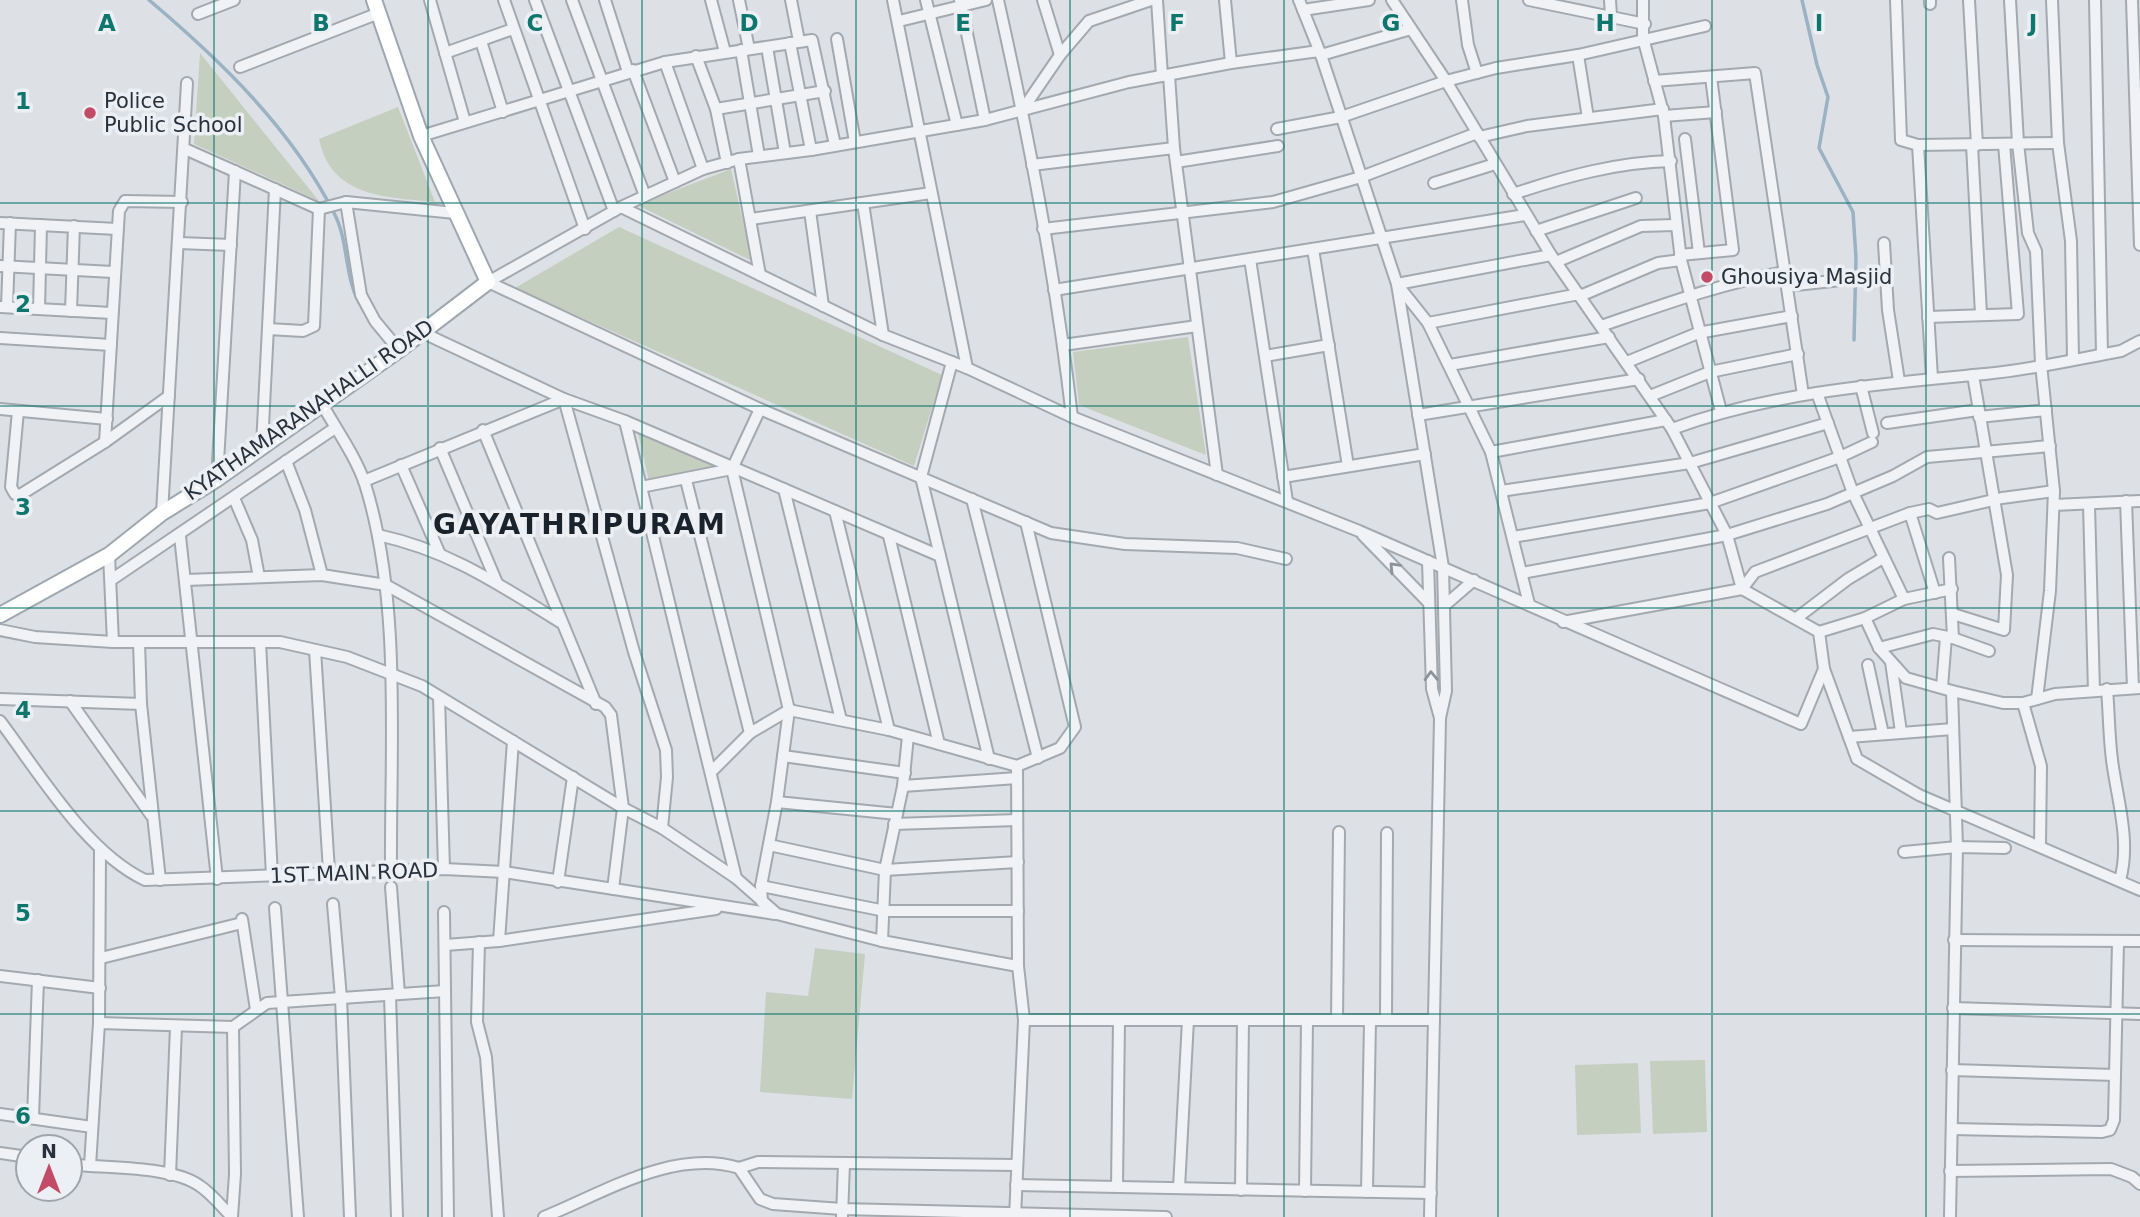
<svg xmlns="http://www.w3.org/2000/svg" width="2140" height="1217" font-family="'DejaVu Sans',sans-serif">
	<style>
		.green { fill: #c4cfbf }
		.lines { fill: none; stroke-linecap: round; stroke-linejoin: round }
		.stream { stroke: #9bb2c3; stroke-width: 3.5 }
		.minor-casing { stroke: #a3a9af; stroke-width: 14 }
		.major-casing { stroke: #9ea7b0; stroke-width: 18 }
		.minor { stroke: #f0f2f5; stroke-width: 10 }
		.major { stroke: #fff; stroke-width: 14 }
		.oneway { stroke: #8c9298 }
		.grid { fill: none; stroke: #0f766e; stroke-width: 2; stroke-opacity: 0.55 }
		.poi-dot { fill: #c24b67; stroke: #ecf0f4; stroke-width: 2.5 }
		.labels { text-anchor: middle; stroke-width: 7; stroke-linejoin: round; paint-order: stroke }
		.poi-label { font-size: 21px; fill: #28313b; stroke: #ecf0f4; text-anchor: start }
		.street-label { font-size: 21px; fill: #28313b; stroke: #ecf0f4 }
		.district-label { font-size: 28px; font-weight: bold; letter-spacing: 2px; fill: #1a222c; stroke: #ecf0f4 }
		.grid-label { font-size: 23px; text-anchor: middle; font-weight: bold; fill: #0f766e; stroke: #ecf0f4; stroke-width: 7; stroke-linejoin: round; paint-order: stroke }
	</style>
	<rect width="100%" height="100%" fill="#dde1e6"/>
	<g class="green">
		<path d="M200,53L319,201L194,144Z"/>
		<path d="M398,107L435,202C387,197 331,198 319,139Z"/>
		<path d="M731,169L752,261L637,205Z"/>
		<path d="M619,227L942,375L914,466L515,288Z"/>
		<path d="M1188,337L1206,455L1079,405L1073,352Z"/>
		<path d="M638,433L722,469L649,481Z"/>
		<path d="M815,948L865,954L852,1099L760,1092L766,992L808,996Z"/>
		<path d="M1705,1060L1707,1132L1653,1134L1650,1061Z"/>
		<path d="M1638,1063L1641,1133L1577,1135L1575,1065Z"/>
	</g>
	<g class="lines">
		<g class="stream">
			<path d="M149,0C221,61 291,128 334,213C350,243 343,280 363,309"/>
			<path d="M1802,0L1817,65L1828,97L1819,148L1853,212L1856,258L1854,340"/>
		</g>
		<defs>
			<g id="minor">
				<path d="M430,0L465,122"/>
				<path d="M504,0L585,229"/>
				<path d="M535,0L614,211"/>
				<path d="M572,0L645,196"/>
				<path d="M605,0L628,72"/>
				<path d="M711,0L725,52"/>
				<path d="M739,0L749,49"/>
				<path d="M791,0L799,41"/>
				<path d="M893,0L967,368"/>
				<path d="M926,0L957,125"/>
				<path d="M960,0L985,120"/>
				<path d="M998,0C1029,138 1056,277 1072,417"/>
				<path d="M1043,0L1060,55"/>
				<path d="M1157,0L1162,76"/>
				<path d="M1225,0L1231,63"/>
				<path d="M1299,0L1321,55L1397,284L1443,567L1446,691L1440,718L1432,689L1428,561"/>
				<path d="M1462,0L1468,45L1477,73"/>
				<path d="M1529,0L1645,24"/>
				<path d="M1610,0L1611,16"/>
				<path d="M1643,0V38L1664,116L1681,260L1721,411"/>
				<path d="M1896,0L1901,140L1918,145L2058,143"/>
				<path d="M1930,0V4"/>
				<path d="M1969,0L1977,145"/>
				<path d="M2010,0L2018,143L2028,233L2036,251L2041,364L2054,491L2050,591L2037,699"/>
				<path d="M2052,0L2058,143L2071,241L2073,359"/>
				<path d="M2095,0L2102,354"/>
				<path d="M2132,0L2140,245"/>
				<path d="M1303,10L1369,0"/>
				<path d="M198,14L234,0"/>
				<path d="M899,21L986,0"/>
				<path d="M837,39L855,142"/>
				<path d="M481,41L503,112"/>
				<path d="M790,43L811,150"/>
				<path d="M767,47L785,153"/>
				<path d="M741,50L759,156"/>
				<path d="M445,53L513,29"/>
				<path d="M1321,55L1411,29"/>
				<path d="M1578,55L1588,118"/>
				<path d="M696,56L716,109L727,163"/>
				<path d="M665,62L703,169"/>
				<path d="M240,67L379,13"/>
				<path d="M633,70L675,182"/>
				<path d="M1169,75L1174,148L1217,475"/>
				<path d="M1654,81L1755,73L1803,395"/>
				<path d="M716,109L825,91"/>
				<path d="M1023,109L1060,55L1089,21L1151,0"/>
				<path d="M1664,116L1716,112"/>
				<path d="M1277,129L1341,117L1446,81L1496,68L1578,55L1705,26"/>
				<path d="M421,136L665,62L812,40L835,145"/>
				<path d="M1479,137L1527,126L1663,109"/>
				<path d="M1685,139L1699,253"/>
				<path d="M1918,145L1932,378"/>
				<path d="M1972,145L1981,314"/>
				<path d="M185,149L319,209L346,202L455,213"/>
				<path d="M739,159L760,275"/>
				<path d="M1176,162L1278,146"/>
				<path d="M1032,165L1174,148"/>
				<path d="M1434,183L1495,164"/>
				<path d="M1513,194C1564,177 1617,162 1671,161"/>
				<path d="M346,202L361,295L375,321L399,350"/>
				<path d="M863,203L883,335"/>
				<path d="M621,207L883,335L967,368L1072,417L1359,531L1801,724L1824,669L1819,632L1742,589L1727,535L1672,429L1551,255L1446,81L1392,0"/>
				<path d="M810,211L823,306"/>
				<path d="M751,219L931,193"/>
				<path d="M0,223L117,229"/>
				<path d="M1043,229L1273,202L1361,177L1477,133"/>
				<path d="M1536,231L1636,198"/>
				<path d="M179,243L231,245"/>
				<path d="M1884,243L1888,310L1899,381"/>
				<path d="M1313,249L1348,466"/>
				<path d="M1680,255L1733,250L1711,77"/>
				<path d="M1250,259L1287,501"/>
				<path d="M1556,262L1641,226L1675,225"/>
				<path d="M0,266L113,272"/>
				<path d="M488,282L621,207L703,169L739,159L811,150L985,120L1129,82L1231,63L1319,51"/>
				<path d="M488,282L760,409L1051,533L1125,544L1237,548L1286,559"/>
				<path d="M1787,286L1850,279"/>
				<path d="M1054,290L1525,215"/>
				<path d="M1580,296L1658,263L1681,260"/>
				<path d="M0,307L112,313"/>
				<path d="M7,307L10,223"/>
				<path d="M39,309L41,225"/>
				<path d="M71,311L74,226"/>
				<path d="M1928,317L2018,314L2004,144"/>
				<path d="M1428,323L1579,294"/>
				<path d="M1601,326C1662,305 1722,283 1785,272"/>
				<path d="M268,329L303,331L314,326L319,209"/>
				<path d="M419,331L564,399L625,421L940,556"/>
				<path d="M0,338L111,345"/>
				<path d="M1063,345L1197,326"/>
				<path d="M1265,356L1329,345"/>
				<path d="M952,362L921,477L989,759"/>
				<path d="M1627,362L1698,333L1792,316"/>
				<path d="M1450,365L1609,337"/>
				<path d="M1861,386L1873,433"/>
				<path d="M1817,393L1853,493L1904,599"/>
				<path d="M1650,396L1710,372L1798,354"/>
				<path d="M322,404C336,429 356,457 365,484C402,602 390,747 391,871"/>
				<path d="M0,409L107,419"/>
				<path d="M760,409L732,469L789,710L777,802L761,886L762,902"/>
				<path d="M18,411L11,487L15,494L20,495L105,442L169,396"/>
				<path d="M1418,415L1639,379"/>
				<path d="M1979,417L2046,410"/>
				<path d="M625,421L736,878"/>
				<path d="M1887,423L1978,410"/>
				<path d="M1672,429C1773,392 1879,384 1985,374C2030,370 2077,359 2121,351L2140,341"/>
				<path d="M483,430L596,704"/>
				<path d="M105,442L119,211L125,201L182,202"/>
				<path d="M262,446L275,189"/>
				<path d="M440,448L497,583"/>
				<path d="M1491,452L1666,420"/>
				<path d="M286,461L305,510L322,575"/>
				<path d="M401,465L439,552"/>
				<path d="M1283,477L1425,454"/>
				<path d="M217,479L235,171"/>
				<path d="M686,480L750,733"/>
				<path d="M364,481L564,399L634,652L666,750L667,777L662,828"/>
				<path d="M641,487L732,469"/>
				<path d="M784,489L841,720"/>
				<path d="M1501,491L1690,463L1828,423"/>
				<path d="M234,498L252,540L259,577"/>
				<path d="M972,499L1038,758"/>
				<path d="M2126,501L2133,688"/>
				<path d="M2054,505L2140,501"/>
				<path d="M2089,505L2094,691"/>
				<path d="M835,511L889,730"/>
				<path d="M162,513L187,83"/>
				<path d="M1910,513L1935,593"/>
				<path d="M378,535C451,551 498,584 560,622"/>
				<path d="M1363,535L1429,603"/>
				<path d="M180,536L217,879"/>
				<path d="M889,536L939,744"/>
				<path d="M1513,537L1710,503L1840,457L1872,442"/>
				<path d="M109,555L113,642"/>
				<path d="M1949,558L1953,638L1989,651"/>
				<path d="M1522,573L1727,535L1827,504L1893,476L1927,457L2050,446"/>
				<path d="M111,580L335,428"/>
				<path d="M185,580L322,575L386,585L605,707L611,715L623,808L613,889"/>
				<path d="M1529,604L1491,452L1428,323L1397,284L1551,255"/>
				<path d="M1444,606L1474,580"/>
				<path d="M1953,614L2004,630L2007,575L1973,375"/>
				<path d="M1798,617L1848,579L1883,558"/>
				<path d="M1865,618L1879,648L1906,678L1952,691L2003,703H2023L2055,694L2140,688"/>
				<path d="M1563,622L1742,589L1755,572L1910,513L1929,509L1937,513L2002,498L2054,491"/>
				<path d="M0,630L35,637L113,642H280L347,657L422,686L623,808L662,828L736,878L777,914L882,941L1018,966L1024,1020L1015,1217"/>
				<path d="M1819,632L1865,618L1904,599L1952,589"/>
				<path d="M139,642L141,704L160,880"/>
				<path d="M260,642L272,876"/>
				<path d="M1879,648L1933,634L1953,638"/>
				<path d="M315,650L329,871"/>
				<path d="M1891,662L1901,732"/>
				<path d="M1868,665L1883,734"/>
				<path d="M1824,669L1857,759L1919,795L2140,890"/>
				<path d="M1942,687L1946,637"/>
				<path d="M2107,689C2109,713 2109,737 2112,760C2117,799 2131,841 2120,880"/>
				<path d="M439,697L444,869"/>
				<path d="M0,699L141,704"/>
				<path d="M70,701L151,815"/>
				<path d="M2023,703L2041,766L2040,846"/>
				<path d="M0,721C40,774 86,852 145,880L444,869L504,872L775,914"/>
				<path d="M1849,737L1953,729"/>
				<path d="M783,756L905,773"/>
				<path d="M1017,766L1018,966"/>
				<path d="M712,771L750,733L789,710L889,730L1017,766L1060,748L1075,727L1026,522"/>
				<path d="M903,786L1017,778"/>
				<path d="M777,802L897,814"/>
				<path d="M894,824L1017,820"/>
				<path d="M769,845L885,870L1018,862"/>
				<path d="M1904,852L1957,847L2005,848"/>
				<path d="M558,882L573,777"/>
				<path d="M761,886L885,911H1018"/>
				<path d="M391,887L399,994"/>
				<path d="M333,904L341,998L350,1217"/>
				<path d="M275,908L298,1217"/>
				<path d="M444,912L448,1217"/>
				<path d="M242,919L256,1010"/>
				<path d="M1954,940L2140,941"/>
				<path d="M499,941L513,741"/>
				<path d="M882,941L885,870L903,786L908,736"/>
				<path d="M479,942L477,1022L486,1057L498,1217"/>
				<path d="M445,945L499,941L716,909"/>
				<path d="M101,958L242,923"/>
				<path d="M0,976L100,988"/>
				<path d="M390,995L397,1217"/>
				<path d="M1953,1008L2140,1014"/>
				<path d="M1024,1020H1434"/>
				<path d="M1337,1020L1339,832"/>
				<path d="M1386,1020L1387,833"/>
				<path d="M99,1023L233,1027L267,1003L445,991"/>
				<path d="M1952,1070L2115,1075"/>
				<path d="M0,1114L92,1127"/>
				<path d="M33,1118L38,980"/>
				<path d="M1952,1129L2102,1132L2110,1130L2114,1120L2118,942"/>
				<path d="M0,1153L28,1157"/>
				<path d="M70,1164C106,1169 171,1165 200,1186C212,1194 222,1207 232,1217"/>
				<path d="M90,1166L99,1023L100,851"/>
				<path d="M739,1168L758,1162L1016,1165"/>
				<path d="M1950,1171L2111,1169L2132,1177L2140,1184"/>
				<path d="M170,1175L176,1027"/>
				<path d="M1016,1185L1431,1193"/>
				<path d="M1117,1187L1119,1020"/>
				<path d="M1179,1188L1188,1020"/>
				<path d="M1241,1190L1243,1020"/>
				<path d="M1305,1191L1307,1020"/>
				<path d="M1367,1192L1370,1020"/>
				<path d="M232,1217L235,1174L233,1027"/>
				<path d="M544,1217C603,1193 674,1148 739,1168L760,1199L773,1204L842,1209L1166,1217"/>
				<path d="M842,1217L844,1163"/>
				<path d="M1430,1217L1440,718"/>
				<path d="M1950,1217L1957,847L1952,691"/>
			</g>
			<path id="major" d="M0,615L109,555L162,513L217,479L399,350L488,282L421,136L374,0"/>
		</defs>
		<use href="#minor" class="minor-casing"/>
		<use href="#major" class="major-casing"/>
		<use href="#minor" class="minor"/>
		<use href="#major" class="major"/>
	</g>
	<defs><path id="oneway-chevron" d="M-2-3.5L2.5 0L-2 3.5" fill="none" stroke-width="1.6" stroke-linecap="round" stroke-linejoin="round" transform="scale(1.75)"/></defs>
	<g class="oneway">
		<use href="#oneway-chevron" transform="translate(1394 567) rotate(-134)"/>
		<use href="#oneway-chevron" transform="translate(1431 676) rotate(-92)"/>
	</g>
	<path class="grid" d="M214,0V1217M428,0V1217M642,0V1217M856,0V1217M1070,0V1217M1284,0V1217M1498,0V1217M1712,0V1217M1926,0V1217M0,203H2140M0,406H2140M0,608H2140M0,811H2140M0,1014H2140"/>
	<g class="poi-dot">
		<circle cx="90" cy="113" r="7"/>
		<circle cx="1707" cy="277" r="7"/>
	</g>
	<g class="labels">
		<g class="poi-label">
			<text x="104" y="108">Police<tspan x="104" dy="24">Public School</tspan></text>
			<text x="1721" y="284">Ghousiya Masjid</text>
		</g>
		<g class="street-label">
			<text transform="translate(309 410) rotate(-35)" y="7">KYATHAMARANAHALLI ROAD</text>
			<text transform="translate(354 873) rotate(-2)" y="7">1ST MAIN ROAD</text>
		</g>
		<g class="district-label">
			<text x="580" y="534">GAYATHRIPURAM</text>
		</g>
	</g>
	<g class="grid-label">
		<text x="107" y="31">A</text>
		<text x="321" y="31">B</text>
		<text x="535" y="31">C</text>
		<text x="749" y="31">D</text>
		<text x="963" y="31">E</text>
		<text x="1177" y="31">F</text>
		<text x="1391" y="31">G</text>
		<text x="1605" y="31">H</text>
		<text x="1819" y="31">I</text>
		<text x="2033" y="31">J</text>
		<text x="23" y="109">1</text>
		<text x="23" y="312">2</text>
		<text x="23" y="515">3</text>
		<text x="23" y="718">4</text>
		<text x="23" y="921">5</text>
		<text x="23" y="1124">6</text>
	</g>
	<g transform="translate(49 1168)"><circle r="33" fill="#ecf0f4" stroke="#9ea4aa" stroke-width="2"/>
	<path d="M0-5L12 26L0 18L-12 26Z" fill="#c24b67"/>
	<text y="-10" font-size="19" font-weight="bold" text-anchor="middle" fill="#28313b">N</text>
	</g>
</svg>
